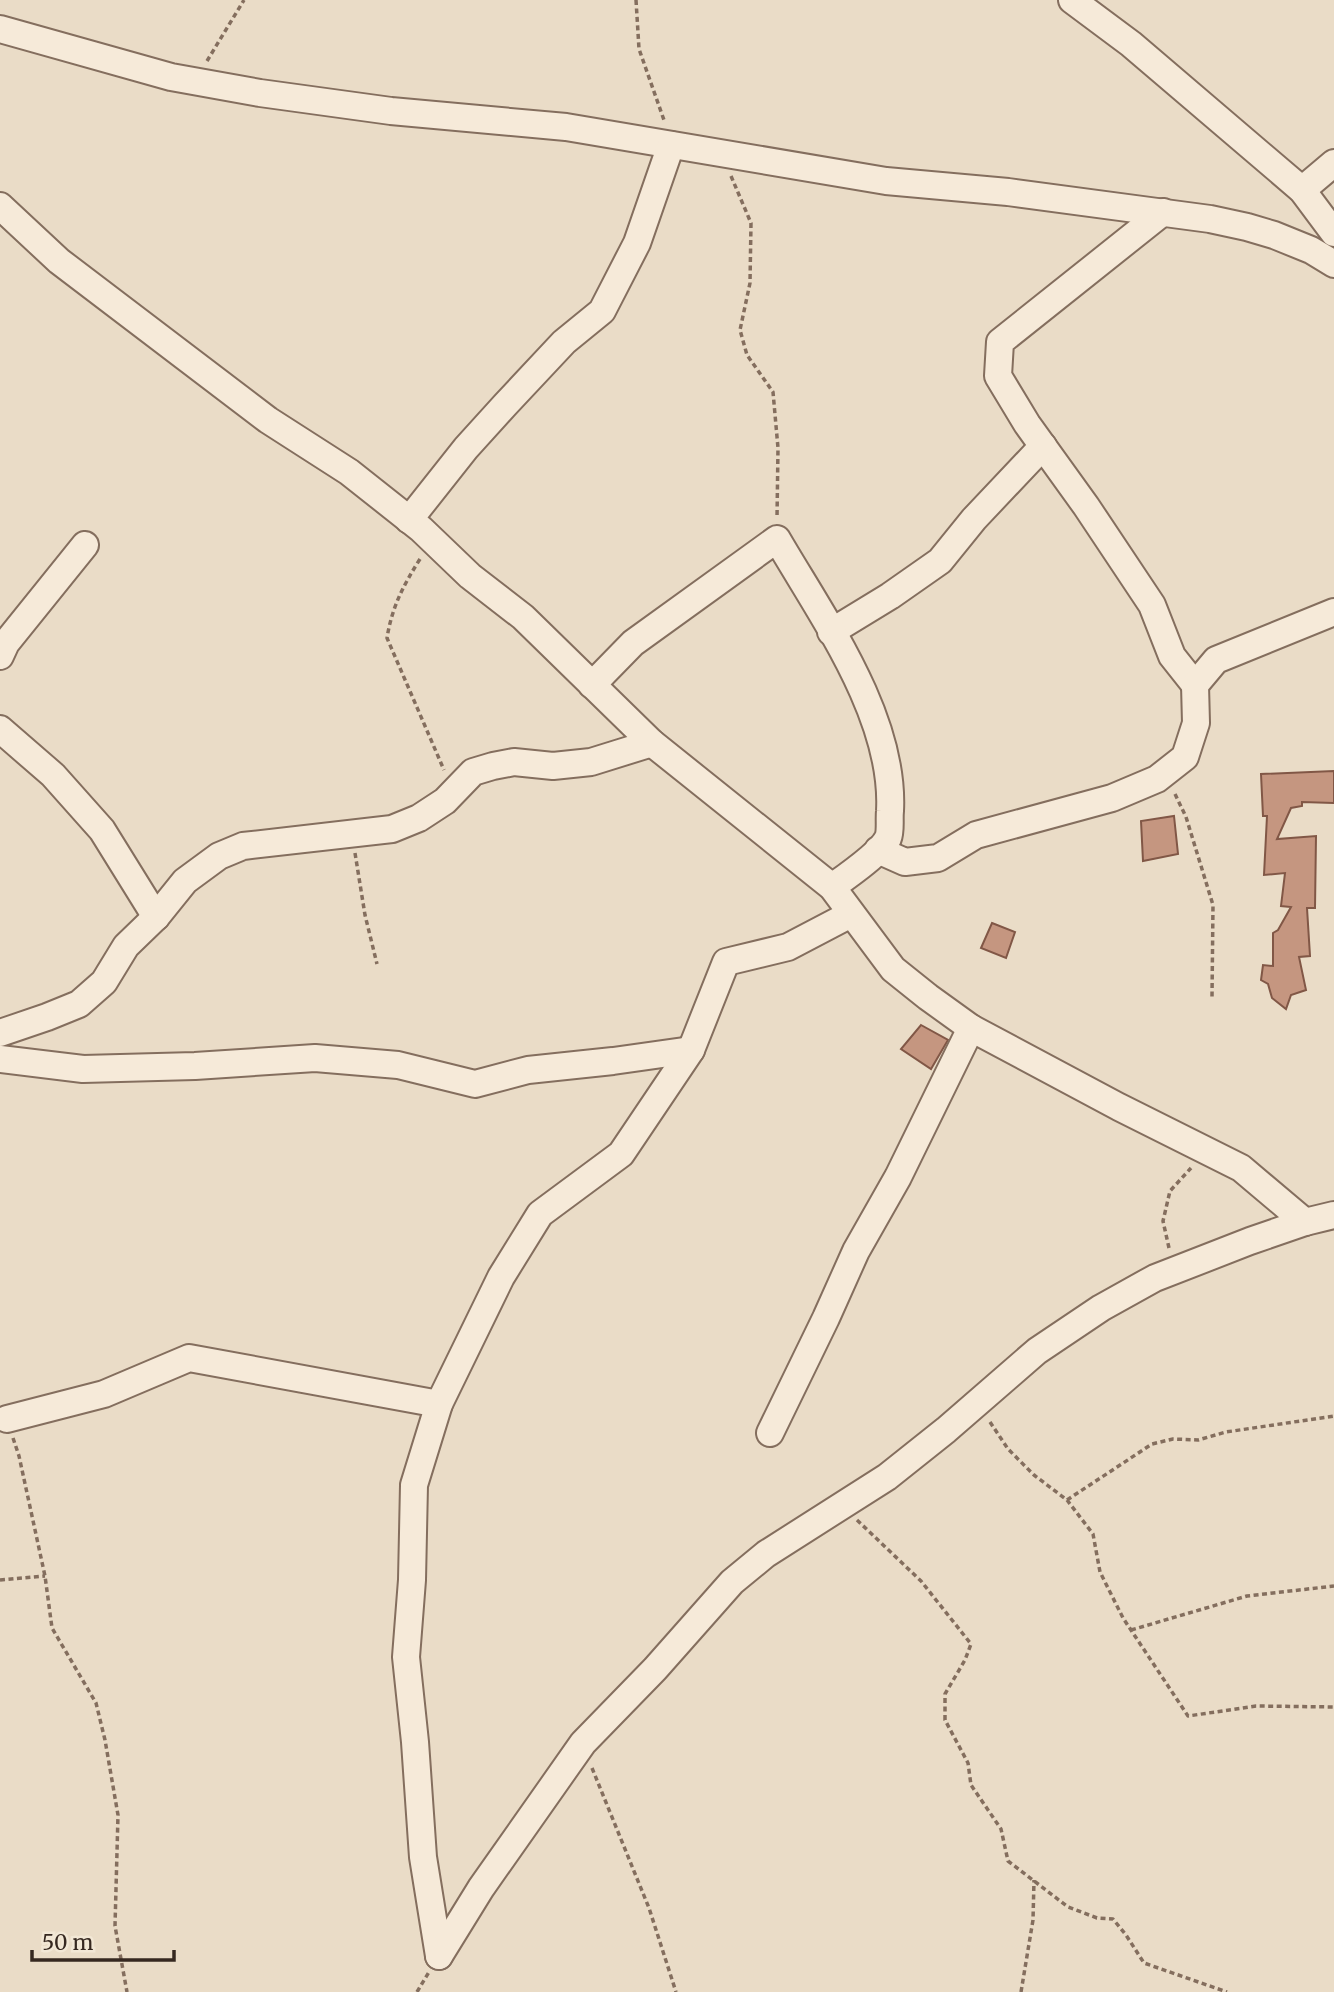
<svg xmlns="http://www.w3.org/2000/svg" width="1334" height="1992" font-family="Merriweather,serif">
	<style>
		.building { fill: #c59680; stroke: #815746; stroke-width: 2 }
		.lines { fill: none; stroke-linecap: round; stroke-linejoin: round }
		.minor-casing { stroke: #846e5e; stroke-width: 30 }
		.path { stroke: #846e5e; stroke-width: 3.5; stroke-dasharray: 5 3.5; stroke-linecap: butt }
		.minor { stroke: #f6ead9; stroke-width: 26 }
	</style>
	<rect width="100%" height="100%" fill="#eadcc7"/>
	<g class="building">
		<path d="M1334,771V803L1302,802V806L1291,808L1277,839L1316,836L1315,908H1307L1310,956L1299,957L1306,990L1291,995L1286,1009L1272,998L1268,984L1261,980L1263,965L1273,966V933L1278,930L1291,907L1281,906L1285,873L1264,875L1267,816H1263L1261,774Z"/>
		<path d="M1174,816L1178,854L1143,861L1141,821Z"/>
		<path d="M992,923L1015,932L1006,958L981,948Z"/>
		<path d="M921,1025L948,1040L931,1069L901,1049Z"/>
	</g>
	<g class="lines">
		<defs>
			<g id="minor">
				<path d="M1072,0L1131,44L1302,190L1334,233"/>
				<path d="M0,29L171,77L260,93L391,111L566,127L886,181L1008,192L1210,219L1247,227L1274,235L1311,250L1334,264"/>
				<path d="M1302,190L1334,163"/>
				<path d="M0,206L59,261L268,420L349,472L421,529L470,576L523,617L652,743L832,887L893,969L928,997L971,1028L1119,1107L1241,1168L1305,1222"/>
				<path d="M1163,212L1000,342L998,376L1027,424L1086,506L1152,605L1172,656L1195,685"/>
				<path d="M409,520L466,448L505,405L564,342L602,311L637,243L671,145"/>
				<path d="M831,632L890,596L940,561L974,519L1043,446"/>
				<path d="M0,656L6,643L85,545"/>
				<path d="M592,685L633,643L777,539C823,618 895,717 890,811C889,819 891,831 888,838C881,853 846,877 832,887"/>
				<path d="M0,729L53,775L102,830L156,917"/>
				<path d="M878,850L905,862L938,858L976,835L1112,798L1157,779L1185,757L1196,723L1195,685L1216,660L1334,612"/>
				<path d="M0,1033L47,1017L79,1004L104,982L126,946L156,917L185,881L219,856L243,846L392,829L419,818L445,801L473,772L493,766L514,762L553,766L591,762L652,743"/>
				<path d="M0,1059L83,1069L195,1066L315,1058L398,1065L475,1084L528,1070L613,1061L691,1050"/>
				<path d="M7,1419L104,1394L189,1358L439,1404"/>
				<path d="M770,1433L826,1318L856,1251L898,1177L971,1028"/>
				<path d="M439,1956L423,1857L415,1742L406,1657L412,1580L414,1485L439,1404L501,1277L540,1214L621,1154L691,1050L726,962L788,947L851,914"/>
				<path d="M439,1956L481,1888L583,1743L655,1669L732,1582L766,1554L887,1477L946,1430L1037,1351L1101,1308L1155,1278L1250,1241L1305,1222L1334,1215"/>
			</g>
		</defs>
		<use href="#minor" class="minor-casing"/>
		<g class="path">
			<path d="M636,0L639,49L665,123"/>
			<path d="M207,61L244,0"/>
			<path d="M731,176L751,223L750,283L740,330L747,355L773,392L778,448L777,518"/>
			<path d="M420,559C403,586 392,607 387,638L444,770"/>
			<path d="M1175,794L1186,817L1213,905L1212,997"/>
			<path d="M355,853L365,915L377,964"/>
			<path d="M1169,1248L1163,1221L1170,1191L1191,1168"/>
			<path d="M990,1422L1008,1449L1034,1475L1067,1500L1093,1534L1100,1572L1123,1618L1188,1716L1256,1706L1334,1707"/>
			<path d="M13,1438L19,1456L45,1576L52,1628L96,1703L105,1740L118,1815L115,1926L127,1992"/>
			<path d="M1067,1500L1152,1444L1173,1439L1198,1440L1226,1432L1334,1416"/>
			<path d="M857,1520L921,1581L971,1644L965,1660L945,1694V1720L968,1763L971,1785L1001,1829L1008,1861L1068,1907L1097,1918L1113,1919L1126,1935L1144,1963L1227,1992"/>
			<path d="M0,1580L45,1576"/>
			<path d="M1131,1630L1247,1596L1334,1586"/>
			<path d="M592,1768L649,1908L676,1992"/>
			<path d="M417,1992L429,1972"/>
			<path d="M1021,1992L1033,1920L1034,1880"/>
		</g>
		<use href="#minor" class="minor"/>
	</g>
	<path d="M32 1950v10h142v-10" fill="none" stroke="#362820" stroke-width="3.5"/>
	<text x="42" y="1950" font-size="21" fill="#362820" stroke="#f2e7d5" stroke-width="5" paint-order="stroke">50 m</text>
</svg>
